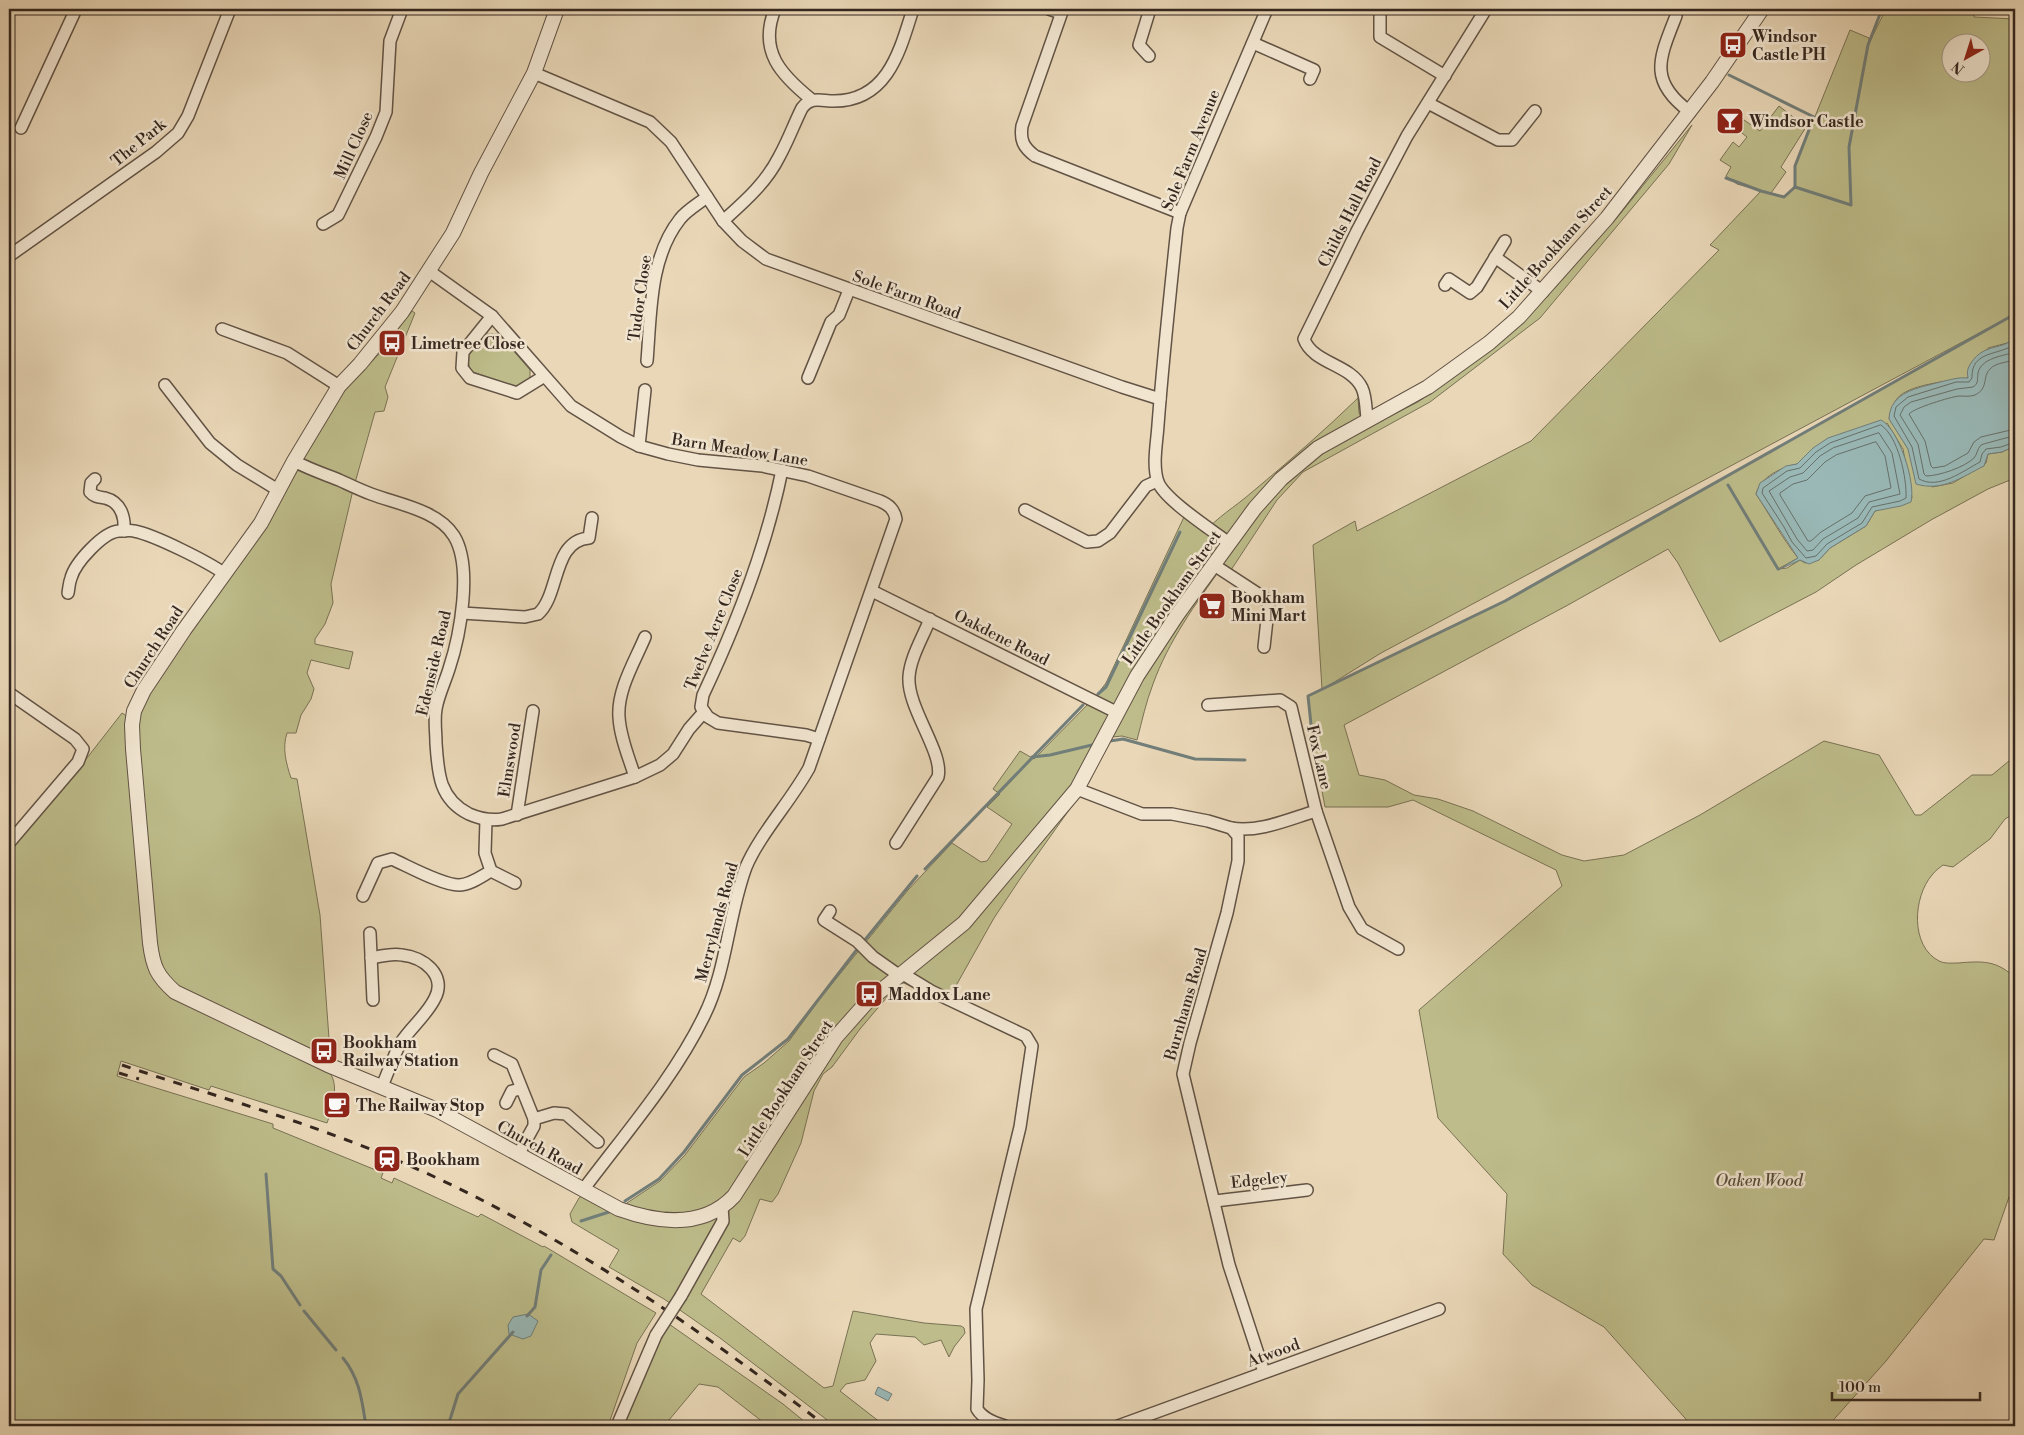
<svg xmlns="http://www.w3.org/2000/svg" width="2024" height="1435" font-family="'Libre Bodoni',serif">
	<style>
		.green { fill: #bdbc8a; stroke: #797254; fill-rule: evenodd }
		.water { fill: #99b8b6; stroke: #717e7a }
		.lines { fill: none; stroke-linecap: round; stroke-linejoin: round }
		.shore { stroke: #67706a; stroke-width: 1 }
		.stream { stroke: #717e7a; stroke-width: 3 }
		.minor-casing { stroke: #625345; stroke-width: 14 }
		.tertiary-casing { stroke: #625345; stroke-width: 16 }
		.minor { stroke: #f1e5d0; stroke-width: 11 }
		.tertiary { stroke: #f1e5d0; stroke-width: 14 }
		.rail { stroke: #35271f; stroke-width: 3; stroke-dasharray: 9 9; stroke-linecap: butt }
		.minor-bridge-casing { stroke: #625345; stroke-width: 14; stroke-linecap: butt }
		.minor-bridge { stroke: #f1e5d0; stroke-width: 11 }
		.labels { text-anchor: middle; stroke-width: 5; stroke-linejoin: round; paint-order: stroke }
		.poi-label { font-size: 16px; font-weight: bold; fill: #35271f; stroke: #f1e5d0; text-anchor: start }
		.street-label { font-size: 16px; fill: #35271f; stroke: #f1e5d0 }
		.park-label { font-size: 16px; font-style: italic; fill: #574c3a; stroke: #f1e5d0 }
	</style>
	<rect width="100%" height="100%" fill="#e9d7b7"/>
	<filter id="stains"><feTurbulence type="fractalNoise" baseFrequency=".004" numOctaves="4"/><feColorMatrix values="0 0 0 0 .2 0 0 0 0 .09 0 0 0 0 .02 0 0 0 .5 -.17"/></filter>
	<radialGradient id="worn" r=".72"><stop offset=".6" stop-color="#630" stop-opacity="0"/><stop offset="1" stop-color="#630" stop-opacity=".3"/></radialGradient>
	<g class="green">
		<path d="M1886,9H1974V17L2015,19V337L2011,342L1988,348L1968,378C1951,381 1906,384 1896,400C1893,405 1891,413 1889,418L1932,487L1953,483L1986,463L1988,454L2002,452L2015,446V478L1988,489L1931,520L1856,565L1816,592L1720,642L1678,563L1668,549L1568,605L1344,725L1359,775L1385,780L1414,795L1438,799L1473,811L1562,855L1584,861L1624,855L1700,815L1824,741L1879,755L1915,815H1921L1972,775H1992L2015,756V813L2005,819L1990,839L1953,867L1943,865C1939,868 1935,871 1932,875C1913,897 1910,946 1939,961C1945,964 1952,963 1958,963C1982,961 1997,960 2015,978V1180L1994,1240L1984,1239L1886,1361L1828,1426H1692L1604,1327L1532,1285L1503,1254L1507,1194L1438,1118L1419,1010L1562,886L1556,870L1413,800L1388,807H1325L1313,743L1308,696L1322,689L1313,545L1355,521L1357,531L1531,441L1719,250L1710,245L1761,191L1766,192L1737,184L1726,176L1731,167L1720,160L1733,142L1739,147L1747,137L1737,129L1744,120L1760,131L1779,106L1806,127L1781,167L1786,172L1771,193L1784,197L1795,187V166L1850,30L1869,38V43ZM1952,42H1982V72H1952ZM2011,316L1505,601L1328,686L1381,653ZM1887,423L1903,449L1912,498L1875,511L1866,526L1830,548L1819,560L1805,563L1800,560L1787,568L1778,569L1798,558C1782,538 1770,515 1756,494C1760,477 1782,467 1797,464Z"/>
		<path d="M1692,125L1669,164L1540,318L1430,402L1303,472L1277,500L1231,570L1222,567C1196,603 1168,642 1153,684C1146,702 1142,721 1137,740L1122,736L1112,737L1089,782L1020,879L994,918L953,991L944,1003L904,983H899L860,1029L832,1067L823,1074L814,1091L801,1143L778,1194L772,1202L760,1199L745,1236L740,1242L733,1238L701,1294L824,1388L833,1386L853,1311L924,1323L961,1326L964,1328L965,1333L954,1347L949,1357L941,1340L924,1345L915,1337L876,1334L870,1343L876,1361L865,1380L846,1384L840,1391L885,1426H835L720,1338L664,1299L609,1267L619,1250L572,1222L570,1214L579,1198L582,1196L624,1205L660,1181L685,1155L744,1077L764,1063L789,1041L822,996L908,890L952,843L981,862L987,861L1012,824L987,807L1000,794L993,789L1020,751L1034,759L1096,696L1106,683L1184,517L1204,533C1217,517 1235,507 1251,493C1287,463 1324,431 1358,398L1359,413L1370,426L1418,402L1468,366L1517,327L1552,291L1620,214Z"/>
		<path d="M412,311L415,313L385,387L388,397L384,411L375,412L353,490L331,584L333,603L325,624L315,639V644L353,652L349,669L311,660L307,673L314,689L311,699L301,715L296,733H287C282,748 286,763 291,778L297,779L320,915L330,1052L327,1071C341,1080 332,1110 327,1123L211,1086L209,1090L121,1061L117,1076L273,1124V1128L383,1173L381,1178L392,1183L394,1178L478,1217L481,1214L543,1247L544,1246L656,1313L637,1343L608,1426H9V849L76,772L122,713L128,717L142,705L177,647L252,547L296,473L307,450L336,399L378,355Z"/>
		<path d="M486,334H499L530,370V380L516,388L470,371L467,355Z"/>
		<path d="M669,1324L783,1404L810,1426H768L718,1387L699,1384L664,1426H622L648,1361Z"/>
	</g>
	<g class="water">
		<path d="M2015,337V446L2002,452L1988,454L1984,466C1962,477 1942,492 1916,484L1908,449L1889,419C1890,391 1919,388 1940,382C1950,380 1957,377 1968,378C1967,372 1967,369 1971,363C1985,342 2003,351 2015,337Z"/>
		<path d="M1881,420C1899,429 1916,483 1911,502L1901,506L1875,511L1866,526L1830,548L1819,560L1809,564L1800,560L1778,570L1798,558L1756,494L1760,483L1786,466L1797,464L1813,448L1828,438Z"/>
		<path d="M528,1314L538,1321L531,1336L523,1339L509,1334L508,1325L513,1317Z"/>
		<path d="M878,1387L892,1394L888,1401L875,1394Z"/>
	</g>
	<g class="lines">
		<g class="shore">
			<path d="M2015,344C1999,356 1971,350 1972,378L1969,382H1956L1908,397L1896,407L1894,416L1912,447L1919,479C1939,490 1963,471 1980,462L1982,454L1986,449L2001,447L2015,442"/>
			<path d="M2015,352C2003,356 1981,358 1978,373C1977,380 1979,383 1973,387L1957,389L1911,402L1904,407L1900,415L1918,444L1924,474L1926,476C1939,476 1965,467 1974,458C1977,455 1977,449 1981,445C1983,444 2012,436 2015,436"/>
			<path d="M2015,360C2008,362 1995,363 1990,369C1982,377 1989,388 1975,395C1969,397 1965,396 1959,396C1950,397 1914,408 1909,414L1925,441L1931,466L1933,468L1945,466L1968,453L1974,442L1981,437L2015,429"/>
			<path d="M1881,425C1898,436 1907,478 1906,498L1900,501L1872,507L1862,523L1827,544L1816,556L1806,558L1792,542L1784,527L1762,493L1763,488L1787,471L1800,468L1816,452L1830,443Z"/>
			<path d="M1879,433L1892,453L1900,494L1869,502L1858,518L1823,539L1813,550L1807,551L1797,539L1769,491L1790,477L1803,473L1820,456L1833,448Z"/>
			<path d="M1876,442L1885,456L1891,488L1865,496L1852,513L1821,532L1811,541H1808L1780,495V493L1793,484L1807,480L1825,462L1836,455Z"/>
		</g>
		<g class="stream">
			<path d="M1729,75L1814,117L1795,166V187"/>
			<path d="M1726,178L1761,191L1784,197L1795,187"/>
			<path d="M1795,187L1851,205L1849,147L1868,45L1882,9"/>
			<path d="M1728,485L1778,569"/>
			<path d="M1098,694L1106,687L1180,532"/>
			<path d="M1110,741L1123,739L1195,759L1245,760"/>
			<path d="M1313,743L1308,696L1505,601L2015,314"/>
			<path d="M1032,757L1050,755L1092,745"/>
			<path d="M925,869L1083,705"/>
			<path d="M266,1174L273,1269L281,1276L300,1305"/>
			<path d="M625,1201L659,1179L684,1152L742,1075L788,1039L855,952L917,876"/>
			<path d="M581,1221L609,1212"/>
			<path d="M304,1311L336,1350"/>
			<path d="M527,1316L535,1307L541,1270L551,1255"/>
			<path d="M343,1358C360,1379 362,1401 366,1426"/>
			<path d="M448,1426L458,1394L513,1332"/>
		</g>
		<defs>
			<g id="minor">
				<path d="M775,9C758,51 781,75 812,100"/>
				<path d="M1049,9L1061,13"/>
				<path d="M1063,9L1022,126C1020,140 1023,147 1035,156L1180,213"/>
				<path d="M1380,16V37L1445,76"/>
				<path d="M1676,16C1659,59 1648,81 1690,112"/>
				<path d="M1253,43L1314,70L1310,79"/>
				<path d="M1149,56L1139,45L1150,9"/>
				<path d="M534,73L650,122L671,142L723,221L742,241L766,259L1122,387L1160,399"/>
				<path d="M1428,103L1498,140H1512L1535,111"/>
				<path d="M21,128L76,9"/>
				<path d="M723,221C744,202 766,183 779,157C788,141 794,124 802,108C811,96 821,101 834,101C888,101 900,50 913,9"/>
				<path d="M323,224L338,215L376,137L386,112L390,41L402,9"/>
				<path d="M9,256L156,152L178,133L188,116L230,9"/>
				<path d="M1495,257L1543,292"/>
				<path d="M429,271L492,316L571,406L621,437L639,446L668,454L698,460L762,466L808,476L880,501C889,505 894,509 896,519L809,768C791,801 760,834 746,867C728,915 727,970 704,1016C674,1078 624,1135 583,1190"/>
				<path d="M1445,285L1449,279L1470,293L1477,287L1505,241"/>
				<path d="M492,316L463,352L462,368L470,378L517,393L543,377"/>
				<path d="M222,329L287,353L339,386"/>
				<path d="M647,361C651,314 649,258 680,219C686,211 698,204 707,197"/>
				<path d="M808,378L831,322L839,315L849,290"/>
				<path d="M165,385L210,443L237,465L278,490"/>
				<path d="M1367,419C1366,410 1366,396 1362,388C1351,364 1313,364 1304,339L1357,231L1407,136L1486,9"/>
				<path d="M639,446L645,390"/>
				<path d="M294,461C309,469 324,474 339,480C350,485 360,490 371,494C397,504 438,510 454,536C473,567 460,636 449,669C445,682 438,696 436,709C434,720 436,732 436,743C438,773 439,799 469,814C481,819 490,821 502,819L635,777L660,765L673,754L689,729L704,712"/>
				<path d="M782,470C766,549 737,623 703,695L701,707L708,717L718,723L806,735L819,739"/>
				<path d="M95,479L91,483L90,492C94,497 99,497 105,498C121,502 125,517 124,531"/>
				<path d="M1025,510L1087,542L1098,541L1110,533L1146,486L1157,481"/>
				<path d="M1229,543C1212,530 1165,500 1158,482C1152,465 1157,442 1158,425C1163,359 1170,294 1177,228L1180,213L1267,9"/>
				<path d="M1214,565L1269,601L1264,647"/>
				<path d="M872,591L1118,713"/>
				<path d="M68,593C69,588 69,583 71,578C75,563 103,532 119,531C124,531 130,530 134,531C155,535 208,562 225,574"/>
				<path d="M462,613L525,617L538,614C560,595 552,541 589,538L592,518"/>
				<path d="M9,693L75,739L83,749L78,762L9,843"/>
				<path d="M1208,705L1280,700L1291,707L1316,811C1289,819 1259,833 1231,828"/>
				<path d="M635,777C629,758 620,737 619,717C617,690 635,661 645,637"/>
				<path d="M1077,789L1142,814H1172L1208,821L1231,828L1238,836V861L1227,913L1190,1043L1183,1074L1229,1265L1264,1372"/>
				<path d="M1316,811L1349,907L1362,929L1398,949"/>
				<path d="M517,815L533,711"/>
				<path d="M896,843L938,777C944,753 907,708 909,677C910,658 923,637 930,619"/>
				<path d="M491,871L515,883"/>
				<path d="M363,896L378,863L392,859C408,866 442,885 459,885C470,885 482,876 491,871L485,853L486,820"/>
				<path d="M830,911L824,920L857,941L873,957L900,976"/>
				<path d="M370,933L373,1000"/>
				<path d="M371,958C381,956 392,953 402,955C423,957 447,975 435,998C427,1015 410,1028 400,1044C393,1057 388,1073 382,1086"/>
				<path d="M903,974L931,991L1026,1036L1032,1046L1020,1127L976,1309L978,1380L977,1409C983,1419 995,1423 1005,1426"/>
				<path d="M494,1055L512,1064L534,1119V1126L518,1155"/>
				<path d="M506,1103L512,1091L521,1089"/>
				<path d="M534,1119L554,1113L566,1114L598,1142"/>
				<path d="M1215,1201L1307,1190"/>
				<path d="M681,1296L723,1221L722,1207"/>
				<path d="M617,1426L656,1335"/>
				<path d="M1118,1426L1439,1309"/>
			</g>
			<path id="tertiary" d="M557,9L534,73L481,173L453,233L402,312L360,364L339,386L294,461L261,523L184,630L144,690L134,711L132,725L133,749L150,943C153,967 157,976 175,992L328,1065L437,1110L619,1209C658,1223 703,1229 734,1196L836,1037L867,1002L964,923L1077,789L1137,676L1177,615L1255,508L1281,479L1318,448L1428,387L1489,343L1519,317L1607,218L1712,82L1762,9"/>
		</defs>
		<use href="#minor" class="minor-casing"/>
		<use href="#tertiary" class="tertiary-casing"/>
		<use href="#minor" class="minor"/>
		<use href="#tertiary" class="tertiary"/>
		<g class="rail">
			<path d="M122,1065C211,1095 301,1120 387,1156C546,1222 690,1322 826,1426"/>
			<path d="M119,1073L139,1079"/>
		</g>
		<defs>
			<path id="minor-bridge" d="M656,1335L681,1296"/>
		</defs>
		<use href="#minor-bridge" class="minor-bridge-casing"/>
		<use href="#minor-bridge" class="minor-bridge"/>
	</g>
	<defs>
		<symbol id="bus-square" viewBox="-11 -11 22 22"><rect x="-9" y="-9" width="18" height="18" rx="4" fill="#8f2418" stroke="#f1e5d0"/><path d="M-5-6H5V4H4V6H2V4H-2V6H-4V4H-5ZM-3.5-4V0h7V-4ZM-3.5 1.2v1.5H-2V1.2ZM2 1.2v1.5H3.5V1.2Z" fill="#fff"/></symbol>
		<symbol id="bar-square" viewBox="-11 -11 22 22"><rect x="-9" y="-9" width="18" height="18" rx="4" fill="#8f2418" stroke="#f1e5d0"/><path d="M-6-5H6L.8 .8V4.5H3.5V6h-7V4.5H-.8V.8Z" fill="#fff"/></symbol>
		<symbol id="supermarket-square" viewBox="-11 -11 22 22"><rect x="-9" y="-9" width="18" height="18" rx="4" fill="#8f2418" stroke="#f1e5d0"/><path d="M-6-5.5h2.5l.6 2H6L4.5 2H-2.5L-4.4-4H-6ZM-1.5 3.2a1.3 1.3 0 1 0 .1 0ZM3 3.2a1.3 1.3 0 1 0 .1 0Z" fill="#fff"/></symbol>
		<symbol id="cafe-square" viewBox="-11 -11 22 22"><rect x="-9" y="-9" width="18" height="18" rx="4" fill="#8f2418" stroke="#f1e5d0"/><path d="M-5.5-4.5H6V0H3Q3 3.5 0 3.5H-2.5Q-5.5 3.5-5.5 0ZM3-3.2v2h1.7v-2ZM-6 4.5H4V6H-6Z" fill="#fff"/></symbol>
		<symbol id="station-square" viewBox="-11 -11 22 22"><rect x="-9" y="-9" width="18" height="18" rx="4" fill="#8f2418" stroke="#f1e5d0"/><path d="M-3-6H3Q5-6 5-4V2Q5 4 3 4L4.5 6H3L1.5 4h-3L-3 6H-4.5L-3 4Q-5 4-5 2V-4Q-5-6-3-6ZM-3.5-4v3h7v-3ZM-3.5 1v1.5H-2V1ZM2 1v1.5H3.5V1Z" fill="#fff"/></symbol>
	</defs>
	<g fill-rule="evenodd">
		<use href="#bus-square" x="1717" y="29" width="32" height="32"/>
		<use href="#bar-square" x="1714" y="105" width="32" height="32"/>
		<use href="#bus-square" x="376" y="327" width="32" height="32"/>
		<use href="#supermarket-square" x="1196" y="590" width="32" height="32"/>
		<use href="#bus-square" x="853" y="978" width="32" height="32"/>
		<use href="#bus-square" x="308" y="1035" width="32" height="32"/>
		<use href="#cafe-square" x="321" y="1089" width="32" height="32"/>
		<use href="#station-square" x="371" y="1143" width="32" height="32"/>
	</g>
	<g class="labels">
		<g class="poi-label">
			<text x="1752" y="42">Windsor<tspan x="1752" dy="18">Castle PH</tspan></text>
			<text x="1749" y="127">Windsor Castle</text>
			<text x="411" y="349">Limetree Close</text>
			<text x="1231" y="603">Bookham<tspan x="1231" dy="18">Mini Mart</tspan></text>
			<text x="888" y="1000">Maddox Lane</text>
			<text x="343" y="1048">Bookham<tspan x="343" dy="18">Railway Station</tspan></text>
			<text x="356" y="1111">The Railway Stop</text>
			<text x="406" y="1165">Bookham</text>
		</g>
		<g class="street-label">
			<text transform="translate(138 142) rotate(-39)" y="6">The Park</text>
			<text transform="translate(353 145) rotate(-66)" y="6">Mill Close</text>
			<text transform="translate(1190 150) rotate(-68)" y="6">Sole Farm Avenue</text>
			<text transform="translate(1349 212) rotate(-63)" y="6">Childs Hall Road</text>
			<text transform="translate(1555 247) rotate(-48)" y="6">Little Bookham Street</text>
			<text transform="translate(907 294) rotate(20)" y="6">Sole Farm Road</text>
			<text transform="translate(639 298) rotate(-82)" y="6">Tudor Close</text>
			<text transform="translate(378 311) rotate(-53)" y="6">Church Road</text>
			<text transform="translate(740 449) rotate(9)" y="6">Barn Meadow Lane</text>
			<text transform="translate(1171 597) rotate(-55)" y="6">Little Bookham Street</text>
			<text transform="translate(713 629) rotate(-68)" y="6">Twelve Acre Close</text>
			<text transform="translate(1002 637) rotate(27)" y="6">Oakdene Road</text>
			<text transform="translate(153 647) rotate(-57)" y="6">Church Road</text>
			<text transform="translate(433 663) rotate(-77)" y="6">Edenside Road</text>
			<text transform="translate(1320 757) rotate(77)" y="6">Fox Lane</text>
			<text transform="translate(509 760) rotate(-81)" y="6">Elmswood</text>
			<text transform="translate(716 922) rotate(-75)" y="6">Merrylands Road</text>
			<text transform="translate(1185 1004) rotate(-74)" y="6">Burnhams Road</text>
			<text transform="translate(785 1088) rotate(-57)" y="6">Little Bookham Street</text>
			<text transform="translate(540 1147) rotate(29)" y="6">Church Road</text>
			<text transform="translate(1259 1179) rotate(-6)" y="6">Edgeley</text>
			<text transform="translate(1273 1352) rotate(-20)" y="6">Atwood</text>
		</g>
		<g class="park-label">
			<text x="1759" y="1186">Oaken Wood</text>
		</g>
	</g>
	<rect width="2024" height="1435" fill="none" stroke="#e9d7b7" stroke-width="30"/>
	<rect x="10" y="10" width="2004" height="1415" fill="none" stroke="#35271f" stroke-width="2.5"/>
	<rect x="15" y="15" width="1994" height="1405" fill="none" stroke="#35271f"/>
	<g transform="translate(1966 58) rotate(219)"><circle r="24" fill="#f1e5d0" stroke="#a69989"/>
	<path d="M0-4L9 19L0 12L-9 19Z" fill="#8f2418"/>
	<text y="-8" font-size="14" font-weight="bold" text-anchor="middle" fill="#35271f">N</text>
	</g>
	<path d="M1832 1392v8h148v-8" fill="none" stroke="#35271f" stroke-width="2.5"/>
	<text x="1839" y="1392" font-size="15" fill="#35271f" stroke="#f1e5d0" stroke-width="4" paint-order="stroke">100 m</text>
	<rect width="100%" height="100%" filter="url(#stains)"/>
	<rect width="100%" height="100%" fill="url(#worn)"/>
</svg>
